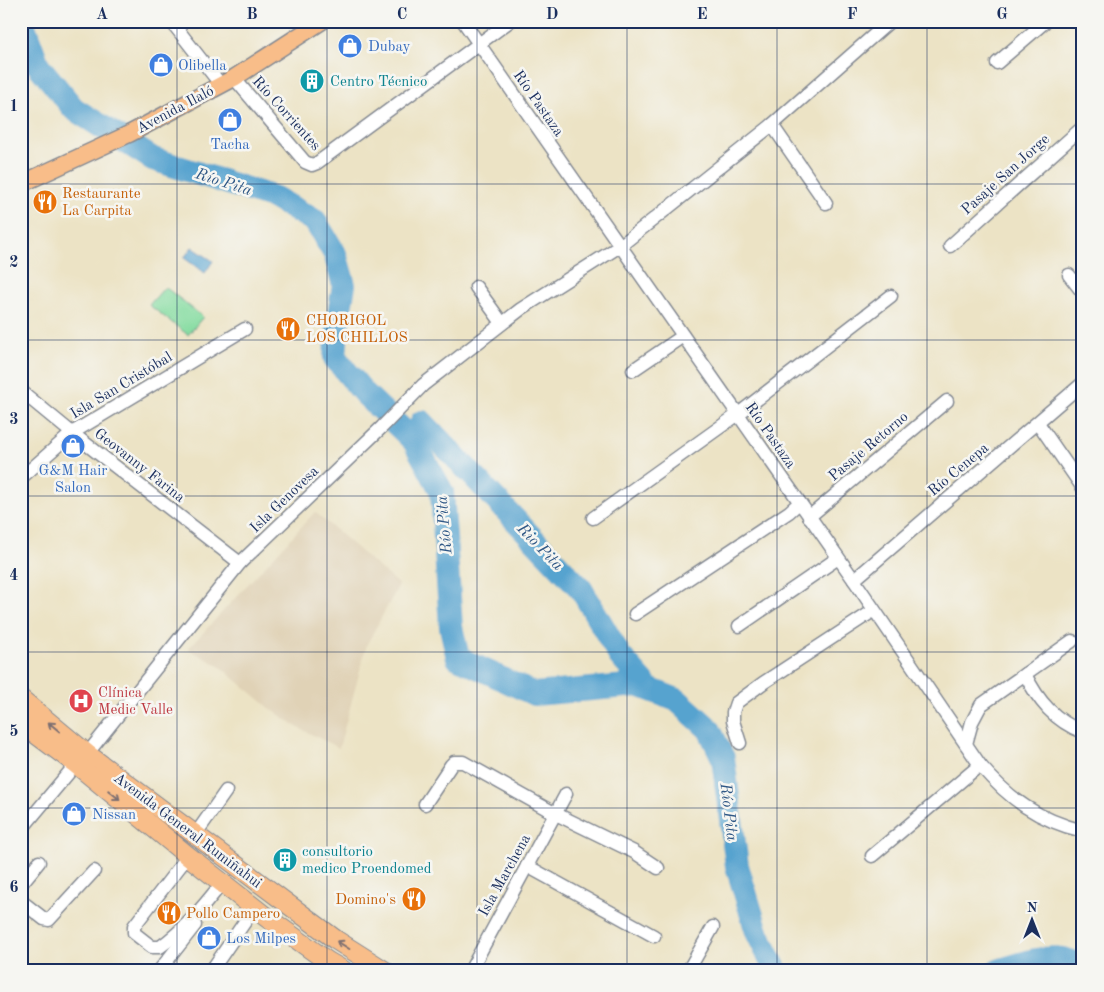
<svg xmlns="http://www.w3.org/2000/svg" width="1104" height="992" font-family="'Old Standard TT',serif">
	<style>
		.built { fill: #e0d2b6 }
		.green { fill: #83db9f; stroke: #4f857e }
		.water { fill: #56a3cf; stroke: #386996 }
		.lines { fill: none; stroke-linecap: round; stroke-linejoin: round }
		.river { stroke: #56a3cf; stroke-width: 24 }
		.minor-casing { stroke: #848992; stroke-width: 15 }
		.major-casing { stroke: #848992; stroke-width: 19 }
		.highway-casing { stroke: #848992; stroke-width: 21 }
		.minor { stroke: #fff; stroke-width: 12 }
		.major { stroke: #f8bd89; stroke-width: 16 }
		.highway { stroke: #f8bd89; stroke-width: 19 }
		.oneway { stroke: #7e6f71 }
		.grid { fill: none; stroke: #1b2f5e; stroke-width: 1; stroke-opacity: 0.55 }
		.labels { text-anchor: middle; stroke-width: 5; stroke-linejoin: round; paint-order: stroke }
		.shop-label { font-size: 15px; fill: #366cbe; stroke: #f6f6f2; text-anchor: start }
		.culture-label { font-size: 15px; fill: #0d838f; stroke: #f6f6f2; text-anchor: start }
		.street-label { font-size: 15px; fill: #1b2f5e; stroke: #f6f6f2 }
		.food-label { font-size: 15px; fill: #c56008; stroke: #f6f6f2; text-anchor: start }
		.health-label { font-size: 15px; fill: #be3a42; stroke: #f6f6f2; text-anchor: start }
		.water-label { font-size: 16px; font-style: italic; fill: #305886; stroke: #f6f6f2 }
		.neatline { fill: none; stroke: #1b2f5e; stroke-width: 2 }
		.grid-label { font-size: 16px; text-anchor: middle; font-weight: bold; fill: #1b2f5e }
	</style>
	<rect width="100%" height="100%" fill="#f6f6f2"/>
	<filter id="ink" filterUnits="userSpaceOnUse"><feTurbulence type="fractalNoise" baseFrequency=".02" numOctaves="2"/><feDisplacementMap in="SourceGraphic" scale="10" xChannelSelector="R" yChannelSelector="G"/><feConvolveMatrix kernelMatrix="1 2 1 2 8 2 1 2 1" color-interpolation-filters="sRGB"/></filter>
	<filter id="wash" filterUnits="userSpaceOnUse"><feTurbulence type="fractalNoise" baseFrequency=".0096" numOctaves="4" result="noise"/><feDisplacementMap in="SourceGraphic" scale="20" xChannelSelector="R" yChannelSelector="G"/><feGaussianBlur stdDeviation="1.12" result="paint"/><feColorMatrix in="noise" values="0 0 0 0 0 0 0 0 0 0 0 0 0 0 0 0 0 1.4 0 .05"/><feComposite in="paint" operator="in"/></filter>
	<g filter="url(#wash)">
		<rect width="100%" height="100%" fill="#ece3c5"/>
		<path class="built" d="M315,512L399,585L367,644L339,748L297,727L271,709L218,665L188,649Z"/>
		<path class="green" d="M165,287L203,317L188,335L149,305Z"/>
		<path class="water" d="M192,247L213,261L205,273L184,258Z"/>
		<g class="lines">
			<g class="river">
				<path d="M22,21L38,65L74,109L153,159L275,198L315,221L335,254L344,285L337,326L335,358L364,393L414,441L442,492L451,627L458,658L534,694L638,685L677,700L709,729L723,758L737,866L757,932L776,971"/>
				<path d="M422,422L581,589L620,656L644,683"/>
				<path d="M998,971C1023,963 1060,948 1083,969"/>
			</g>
		</g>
	</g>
	<g filter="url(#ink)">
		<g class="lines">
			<defs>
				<g id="minor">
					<path d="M171,21L221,85"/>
					<path d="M463,21L854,580L980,765C1009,799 1038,820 1083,831"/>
					<path d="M997,63L1046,21"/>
					<path d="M234,78L305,162L312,165L317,163L510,21"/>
					<path d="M772,125L826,203"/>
					<path d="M950,246L1083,127"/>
					<path d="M1069,275L1083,293"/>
					<path d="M476,287L502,323"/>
					<path d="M633,370L683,336"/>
					<path d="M21,391L72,433L240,563"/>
					<path d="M1038,423L1083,488"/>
					<path d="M21,478L72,433L245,329"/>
					<path d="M809,517L947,401"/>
					<path d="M593,518L737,415L891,296"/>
					<path d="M854,580L1083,383"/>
					<path d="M635,614L789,512L799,503"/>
					<path d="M739,626L838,558"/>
					<path d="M1025,674C1038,701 1055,721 1083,732"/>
					<path d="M740,743L733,721V712L736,703L763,683L873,611"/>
					<path d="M966,744L972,722L981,705L1072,641"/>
					<path d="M425,804L451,765L454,762H463L556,814L634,852L658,868"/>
					<path d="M21,830L76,764L87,754L240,563L382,427L423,385L521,309L620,246L772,125L890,21"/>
					<path d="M195,835L226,791"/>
					<path d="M188,856L134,926V933L152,947H160C185,929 203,907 222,883"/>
					<path d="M872,856L980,765"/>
					<path d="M527,866L654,936"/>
					<path d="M21,884L39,862"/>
					<path d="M21,901L44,919L49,920L94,871"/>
					<path d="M159,971L195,925"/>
					<path d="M211,971L255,907"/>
					<path d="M470,971L566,794"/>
					<path d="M688,971L713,927"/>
				</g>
				<path id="major" d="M21,184L129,134L234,78L322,21"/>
				<g id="highway">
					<path d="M21,699L87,754L336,940L385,971"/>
					<path d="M21,723L76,764L188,856L266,917L327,961L344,971"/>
				</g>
			</defs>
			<use href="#minor" class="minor-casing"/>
			<use href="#major" class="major-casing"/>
			<use href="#highway" class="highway-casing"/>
			<use href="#minor" class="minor"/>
			<use href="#major" class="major"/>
			<use href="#highway" class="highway"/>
		</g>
		<defs><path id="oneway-shaft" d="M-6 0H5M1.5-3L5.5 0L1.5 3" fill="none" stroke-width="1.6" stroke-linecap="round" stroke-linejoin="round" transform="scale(1.25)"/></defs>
		<g class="oneway">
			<use href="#oneway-shaft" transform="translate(54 727) rotate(-140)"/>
			<use href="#oneway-shaft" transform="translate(114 795) rotate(39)"/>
			<use href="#oneway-shaft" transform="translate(343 945) rotate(-148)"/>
		</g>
	</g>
	<path class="grid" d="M177,21V971M327,21V971M477,21V971M627,21V971M777,21V971M927,21V971M21,184H1083M21,340H1083M21,496H1083M21,652H1083M21,808H1083"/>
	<defs>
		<symbol id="shop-disc" viewBox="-11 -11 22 22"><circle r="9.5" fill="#3f7fe0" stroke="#f6f6f2"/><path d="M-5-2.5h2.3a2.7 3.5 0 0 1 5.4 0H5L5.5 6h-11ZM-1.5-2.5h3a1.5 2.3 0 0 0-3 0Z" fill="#fff"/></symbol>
		<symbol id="building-disc" viewBox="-11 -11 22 22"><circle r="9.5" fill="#0f9aa8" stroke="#f6f6f2"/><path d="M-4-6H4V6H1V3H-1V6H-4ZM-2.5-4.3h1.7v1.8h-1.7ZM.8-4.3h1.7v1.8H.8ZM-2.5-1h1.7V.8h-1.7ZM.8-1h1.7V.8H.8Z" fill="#fff"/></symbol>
		<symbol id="restaurant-disc" viewBox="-11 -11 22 22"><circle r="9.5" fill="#e8710a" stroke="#f6f6f2"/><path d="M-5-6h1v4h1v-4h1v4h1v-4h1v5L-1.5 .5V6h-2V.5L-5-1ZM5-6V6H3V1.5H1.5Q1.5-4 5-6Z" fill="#fff"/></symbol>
		<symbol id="hospital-disc" viewBox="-11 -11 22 22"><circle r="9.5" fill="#e0444e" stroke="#f6f6f2"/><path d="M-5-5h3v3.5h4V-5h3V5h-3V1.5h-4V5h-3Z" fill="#fff"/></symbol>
	</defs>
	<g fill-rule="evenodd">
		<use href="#shop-disc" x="336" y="32" width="28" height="28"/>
		<use href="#shop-disc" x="147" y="51" width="28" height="28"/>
		<use href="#building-disc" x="298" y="67" width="28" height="28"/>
		<use href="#shop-disc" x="216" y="106" width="28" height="28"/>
		<use href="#restaurant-disc" x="31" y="188" width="28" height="28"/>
		<use href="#restaurant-disc" x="274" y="315" width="28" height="28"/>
		<use href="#shop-disc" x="59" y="432" width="28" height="28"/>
		<use href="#hospital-disc" x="67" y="687" width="28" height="28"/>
		<use href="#shop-disc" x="60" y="800" width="28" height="28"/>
		<use href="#building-disc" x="271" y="846" width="28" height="28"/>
		<use href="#restaurant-disc" x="400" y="885" width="28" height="28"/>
		<use href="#restaurant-disc" x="155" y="899" width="28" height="28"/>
		<use href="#shop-disc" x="195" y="924" width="28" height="28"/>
	</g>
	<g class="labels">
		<g class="shop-label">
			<text x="368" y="51">Dubay</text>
			<text x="178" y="70">Olibella</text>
			<text x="230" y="149" text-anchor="middle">Tacha</text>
			<text x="73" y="475" text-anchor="middle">G&amp;M Hair<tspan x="73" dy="17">Salon</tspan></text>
			<text x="92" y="819">Nissan</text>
			<text x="226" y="943">Los Milpes</text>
		</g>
		<g class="culture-label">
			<text x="330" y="86">Centro Técnico</text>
			<text x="302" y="856">consultorio<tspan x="302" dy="17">medico Proendomed</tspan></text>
		</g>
		<g class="street-label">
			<text transform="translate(539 103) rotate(55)" y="5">Río Pastaza</text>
			<text transform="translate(175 109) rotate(-28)" y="5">Avenida Ilaló</text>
			<text transform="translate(287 113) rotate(48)" y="5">Río Corrientes</text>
			<text transform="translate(1005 174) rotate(-42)" y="5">Pasaje San Jorge</text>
			<text transform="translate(121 385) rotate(-31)" y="5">Isla San Cristóbal</text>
			<text transform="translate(771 435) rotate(55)" y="5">Río Pastaza</text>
			<text transform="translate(868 446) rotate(-40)" y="5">Pasaje Retorno</text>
			<text transform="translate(140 465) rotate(38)" y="5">Geovanny Farina</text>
			<text transform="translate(958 469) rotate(-40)" y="5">Río Cenepa</text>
			<text transform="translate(284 499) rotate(-44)" y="5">Isla Genovesa</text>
			<text transform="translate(188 830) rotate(37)" y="5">Avenida General Rumiñahui</text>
			<text transform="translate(504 875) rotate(-61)" y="5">Isla Marchena</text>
		</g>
		<g class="food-label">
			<text x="62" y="198">Restaurante<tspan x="62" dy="17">La Carpita</tspan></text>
			<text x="306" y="325">CHORIGOL<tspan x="306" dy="17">LOS CHILLOS</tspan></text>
			<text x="396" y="904" text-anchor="end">Domino's</text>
			<text x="186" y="918">Pollo Campero</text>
		</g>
		<g class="health-label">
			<text x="98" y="697">Clínica<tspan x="98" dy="17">Medic Valle</tspan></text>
		</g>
		<g class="water-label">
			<text transform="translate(224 181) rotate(18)" y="6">Río Pita</text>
			<text transform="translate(443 525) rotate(-95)" y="6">Río Pita</text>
			<text transform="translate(541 546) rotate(46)" y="6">Rio Pita</text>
			<text transform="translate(730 812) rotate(83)" y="6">Río Pita</text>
		</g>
	</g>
	<rect width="1104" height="992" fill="none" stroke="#f6f6f2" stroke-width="55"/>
	<g transform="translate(1032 920)" stroke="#f6f6f2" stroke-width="4" paint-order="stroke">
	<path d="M0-4L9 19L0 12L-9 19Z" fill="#1b2f5e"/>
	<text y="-8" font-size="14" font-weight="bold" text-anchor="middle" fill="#1b2f5e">N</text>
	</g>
	<rect x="28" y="28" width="1048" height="936" class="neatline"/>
	<g class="grid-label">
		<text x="102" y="19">A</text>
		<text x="252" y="19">B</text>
		<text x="402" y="19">C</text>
		<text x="552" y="19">D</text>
		<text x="702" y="19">E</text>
		<text x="852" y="19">F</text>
		<text x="1002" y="19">G</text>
		<text x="14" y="111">1</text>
		<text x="14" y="267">2</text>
		<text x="14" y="424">3</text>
		<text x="14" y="580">4</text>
		<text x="14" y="736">5</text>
		<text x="14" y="892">6</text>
	</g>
</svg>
